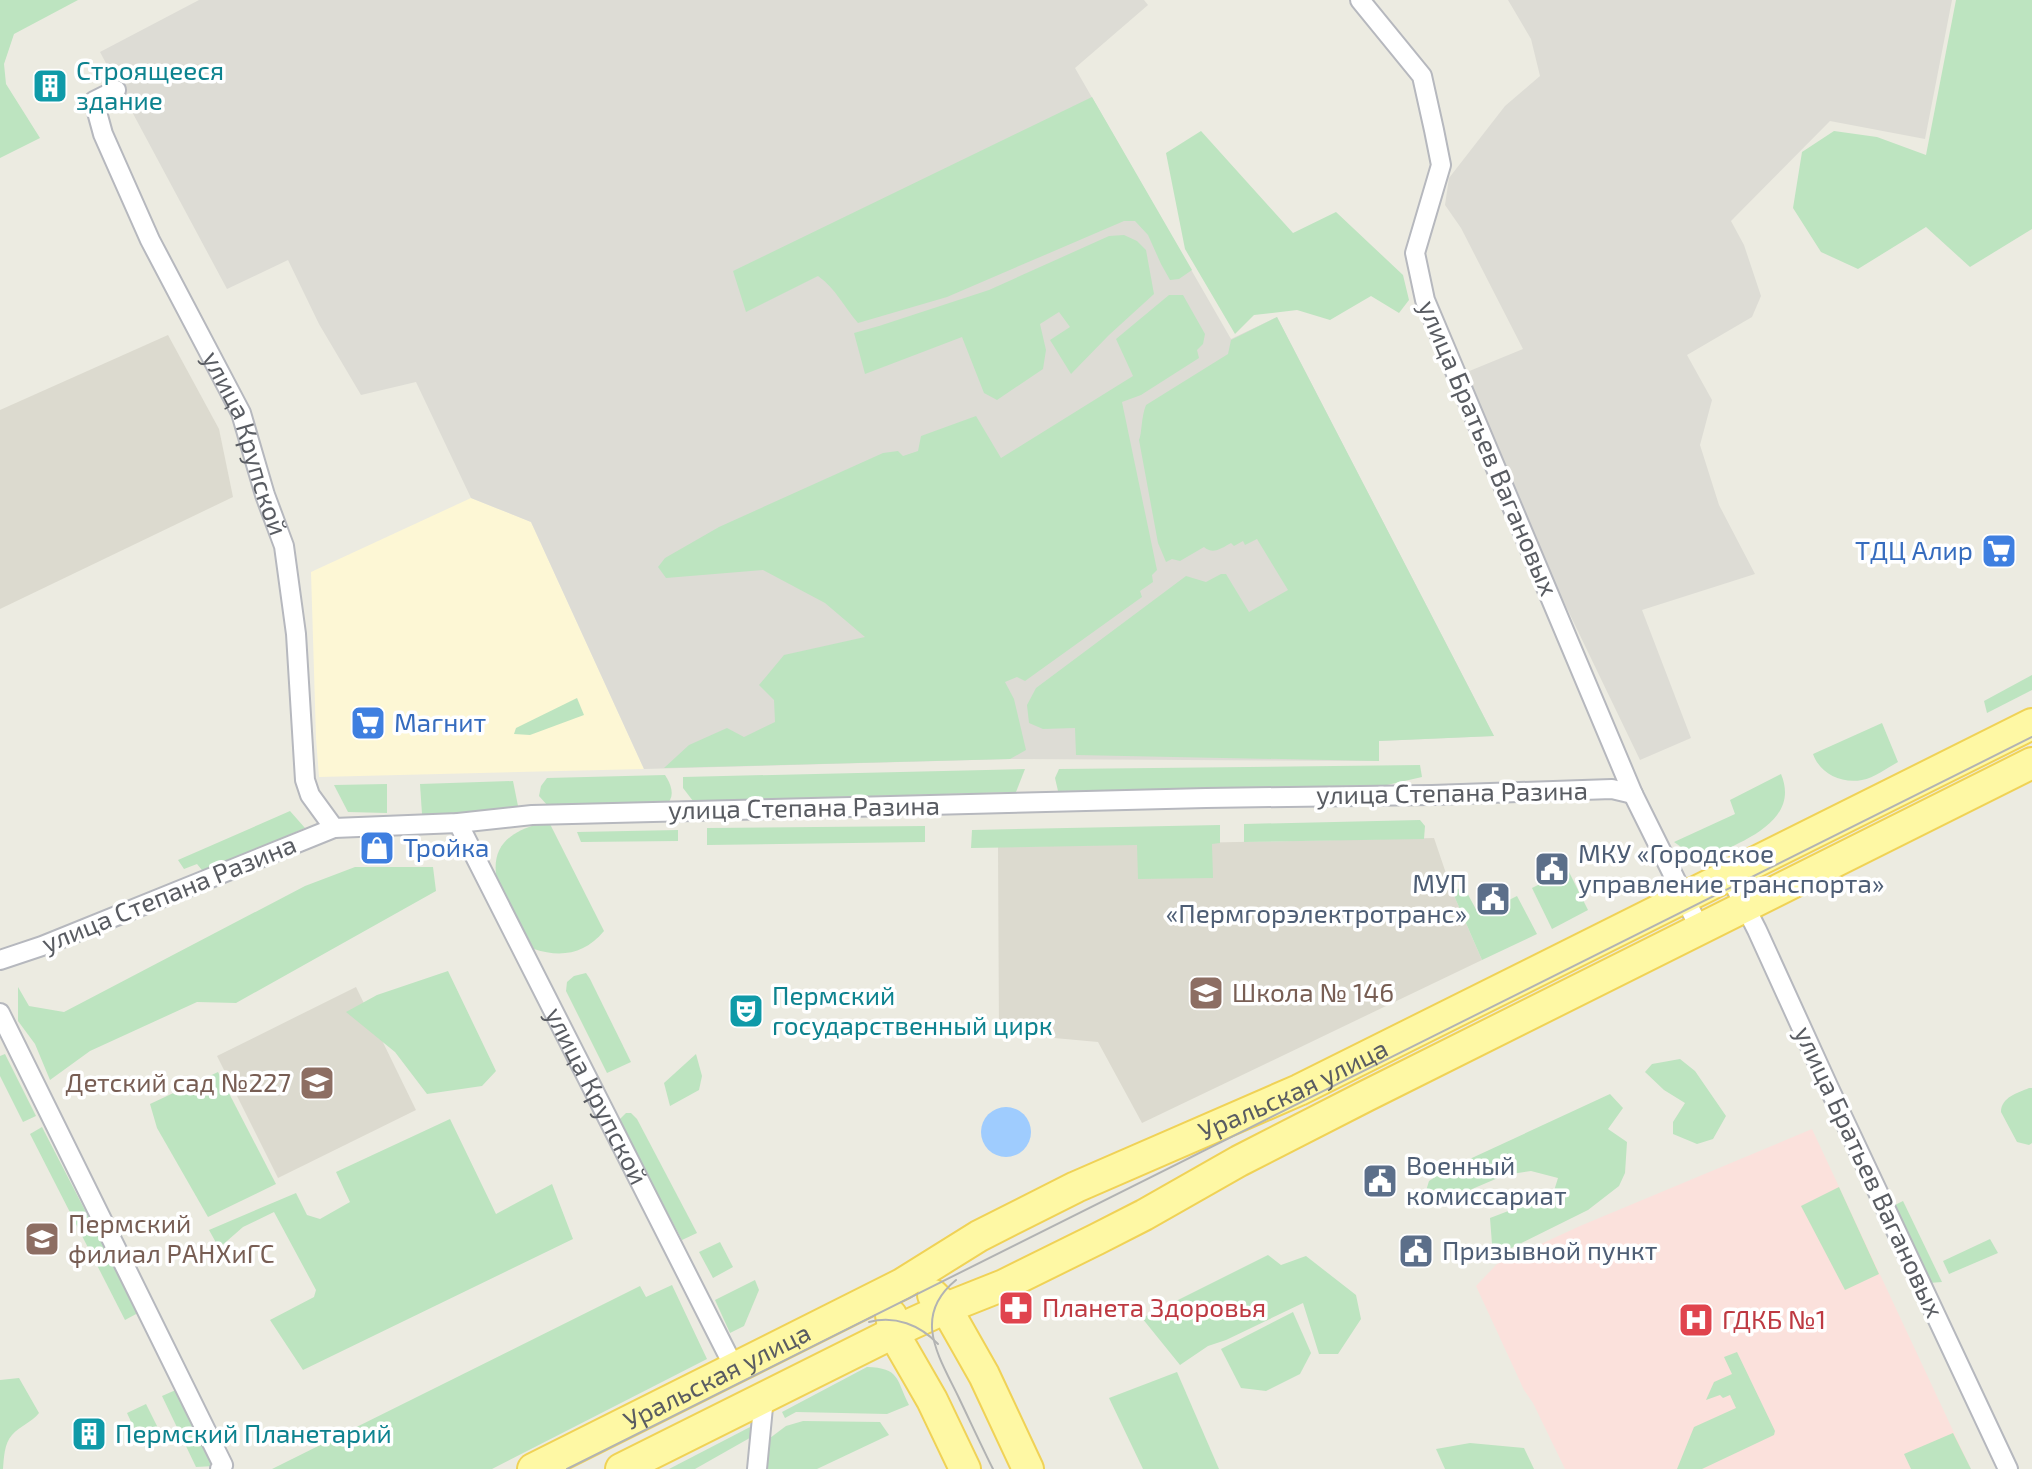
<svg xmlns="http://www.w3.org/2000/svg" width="2032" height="1469" font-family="'Exo 2',sans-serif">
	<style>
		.commercial { fill: #fdf7d5 }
		.industrial { fill: #dddcd5 }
		.education { fill: #dcdacf }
		.medical { fill: #fbe1dc }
		.green { fill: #bde4c0 }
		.water { fill: #9fccfe }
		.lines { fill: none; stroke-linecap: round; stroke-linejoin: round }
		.minor-casing { stroke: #b6b8be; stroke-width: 22 }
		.primary-casing { stroke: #f0d256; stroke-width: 34 }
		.minor { stroke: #fff; stroke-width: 18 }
		.primary { stroke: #fef8a4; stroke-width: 30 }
		.tram { stroke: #b2b3b3; stroke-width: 2 }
		.labels { text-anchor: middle; stroke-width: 7; stroke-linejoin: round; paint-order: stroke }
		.culture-label { font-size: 26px; fill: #0d838f; stroke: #fff; text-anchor: start }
		.street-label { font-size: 26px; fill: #595c62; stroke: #fff }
		.shop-label { font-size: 26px; fill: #366cbe; stroke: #fff; text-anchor: start }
		.service-label { font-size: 26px; fill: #4e5e75; stroke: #fff; text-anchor: start }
		.education-label { font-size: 26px; fill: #785e54; stroke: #fff; text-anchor: start }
		.health-label { font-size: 26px; fill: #be3a42; stroke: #fff; text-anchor: start }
	</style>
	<rect width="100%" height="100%" fill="#ecebe1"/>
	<path class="commercial" d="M471,498L531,522L644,769L319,777L316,738L311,572Z"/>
	<g class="industrial">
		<path d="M199,0H1144L1148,5L1075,68L1231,339L1277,317L1494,736L1379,741V761L1010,759L644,769L531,522L471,498L416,382L361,395L319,324L288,260L227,289L100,52Z"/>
		<path d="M1508,0H1952L1925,139L1830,121L1731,221L1744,245L1761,296L1752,317L1687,355L1712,400L1700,445L1719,505L1755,574L1642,610L1691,738L1640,760L1535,542L1467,372L1523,349L1461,228L1445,205L1449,178L1505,106L1540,76L1531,39Z"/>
	</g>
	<g class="education">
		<path d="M168,335L219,429L233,497L0,609V410Z"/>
		<path d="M1434,838L1452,891L1482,960L1142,1123L1098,1042L999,1033L998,847Z"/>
		<path d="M356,987L416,1110L278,1178L217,1056Z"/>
	</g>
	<path class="medical" d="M1812,1129L1971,1469H1565L1533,1403L1524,1390L1476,1286L1497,1264L1580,1226Z"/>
	<g class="green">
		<path d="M0,0H78L14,34L4,64L6,84L40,138L0,158Z"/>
		<path d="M1956,0H2032V229L1970,267L1926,227L1858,269L1821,252L1793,208L1802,152L1834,131L1877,137L1926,155Z"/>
		<path d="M1092,97L1192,270L1179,279L1170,280L1161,264L1148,235L1135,221H1124L947,297L858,323C844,307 836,289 818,276L746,312L733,271Z"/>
		<path d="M1201,131L1293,233L1336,212L1403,275L1409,300L1399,313L1371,296L1330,320L1297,310L1254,315L1235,334L1185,249L1166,153Z"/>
		<path d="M1124,235L1137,241L1146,250L1154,294L1109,335L1071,374L1050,340L1070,327L1059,312L1040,324L1046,350L1043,369L997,400L984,393L962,337L865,374L854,333L879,326L989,290L1109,236Z"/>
		<path d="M1169,295H1183L1205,334L1203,344L1197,350L1199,358L1141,395L1122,402L1157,570L1152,575L1153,582L1140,591L1142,597L1025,681L1017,677L1005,682L1014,699L1026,750L1010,759L664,768L689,745L727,728L744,737L775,722L774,700L759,685L784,655L865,637L825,603L763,570L666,578L658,567L665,558L719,527L883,453L898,451L903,456L918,451L921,436L976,416L1001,458L1133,376L1116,339Z"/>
		<path d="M1277,317L1494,736L1379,741V761L1076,755L1075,728L1043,729L1029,723L1027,705L1036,688L1186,576L1206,582L1221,574H1226L1249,612L1288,590L1257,539L1245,545L1243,541L1234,546L1231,543C1222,548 1213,555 1204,547L1180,561L1172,559L1166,562L1158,543L1139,440C1142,434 1141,417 1146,405L1228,354L1231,340Z"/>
		<path d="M2032,675V690L1987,713L1984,701Z"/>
		<path d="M577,698L584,715L530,735L514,734L516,728Z"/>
		<path d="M1882,723L1898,762C1887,768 1874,778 1862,780C1842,784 1820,774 1813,754Z"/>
		<path d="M1420,765L1422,777L1387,785L1058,791L1055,778L1059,769Z"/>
		<path d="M1025,769L1016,792L693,801L683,788V777Z"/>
		<path d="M1781,774C1802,824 1735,844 1701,861L1674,842L1735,814L1730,800Z"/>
		<path d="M665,775C671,784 675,795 668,803L548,806L539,796L541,786L547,778Z"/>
		<path d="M513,781L518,806L514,812L490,814H422L420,784Z"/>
		<path d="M387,784V813L348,812L334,785Z"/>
		<path d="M290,811L305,828L254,850L247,857L206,875L197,864L184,869L178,860Z"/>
		<path d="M1420,820L1425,826L1424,839L1244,842V824Z"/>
		<path d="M538,824H550L604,931C585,954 561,958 534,949L498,884C489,850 506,833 538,824Z"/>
		<path d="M1220,825V843L1212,844L1213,878L1138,879L1137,845L971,848L972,830Z"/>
		<path d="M925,826V842L707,845V828Z"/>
		<path d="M678,830V841L581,842L577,832Z"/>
		<path d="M355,867H433L436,891L236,1003L197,1002L90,1051L50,1080L35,1044L18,1021V987L29,1006L64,1012L305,886Z"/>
		<path d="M1568,870L1588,910L1552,929L1532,888Z"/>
		<path d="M1464,887L1479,915L1517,896L1537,934L1482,960L1452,891Z"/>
		<path d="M448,971L496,1071L482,1086L427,1094L395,1052L346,1012L377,995Z"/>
		<path d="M586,973L590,979L631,1062L607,1073L566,991L567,982L574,976Z"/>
		<path d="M5,1054L36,1116L23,1122L0,1076V1056Z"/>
		<path d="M696,1054L702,1076L699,1090L670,1106L664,1083Z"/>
		<path d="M1680,1059L1695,1071L1726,1116L1713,1139L1697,1144L1673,1134V1122L1685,1103L1664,1090L1645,1072L1652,1064Z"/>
		<path d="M218,1072L276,1184L208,1217L157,1128L150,1104Z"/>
		<path d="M2029,1088H2032V1143L2029,1145L2017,1142L2001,1112C2001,1097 2018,1093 2029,1088Z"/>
		<path d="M1610,1094L1623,1108L1608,1129L1627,1142L1625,1173L1619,1186L1588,1210L1493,1257L1490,1218L1553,1194L1558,1178L1531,1171L1505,1175L1444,1201L1435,1200L1425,1194L1429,1181L1448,1169Z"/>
		<path d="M626,1113H631L637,1119L697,1233L682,1240L622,1127L620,1119Z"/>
		<path d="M450,1119L496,1214L552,1184L573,1239L303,1370L270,1320L314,1297L316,1290L274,1212L243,1227L219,1248L209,1230L296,1193L307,1215L320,1219L350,1202L336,1172Z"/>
		<path d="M42,1127L138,1313L125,1320L30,1134Z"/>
		<path d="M1839,1187L1879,1274L1845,1290L1801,1206Z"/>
		<path d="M1903,1201L1942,1282L1929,1283L1893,1206Z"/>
		<path d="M1990,1239L1998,1253L1949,1274L1943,1261Z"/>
		<path d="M720,1242L733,1267L713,1278L699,1252Z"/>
		<path d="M1268,1255L1281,1265L1306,1256L1356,1295L1361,1319L1338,1354H1319L1303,1303L1226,1340L1208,1346L1180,1365L1142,1318Z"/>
		<path d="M755,1280L759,1290L744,1326L730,1333L715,1300Z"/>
		<path d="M672,1285L707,1359L492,1469H272L640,1286L646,1297Z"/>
		<path d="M1293,1312L1311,1353L1300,1374L1266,1391L1241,1388L1221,1349Z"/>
		<path d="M1737,1352L1775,1431L1774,1435L1702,1469H1677L1694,1427L1736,1408L1730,1395L1723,1398L1720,1395L1706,1400L1714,1382L1732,1374L1724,1357Z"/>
		<path d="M867,1367C900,1368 896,1379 909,1405L887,1414L796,1412L785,1418L782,1412Z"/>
		<path d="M1177,1372L1219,1469H1143L1109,1398Z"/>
		<path d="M19,1378L39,1413C32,1422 20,1426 12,1435C4,1444 4,1458 3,1469H0V1380Z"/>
		<path d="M178,1389L215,1466L196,1467L162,1396Z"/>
		<path d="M146,1404L164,1440L147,1439L140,1441L127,1413Z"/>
		<path d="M803,1421L880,1422L889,1435L817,1469H762L766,1441L786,1426Z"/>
		<path d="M752,1426L755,1435L695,1469H669Z"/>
		<path d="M1953,1433L1971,1469H1911L1904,1454Z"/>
		<path d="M1470,1443L1524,1448L1534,1469H1445L1436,1449Z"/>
	</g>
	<circle class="water" cx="1006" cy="1132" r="25"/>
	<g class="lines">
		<defs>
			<g id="minor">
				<path d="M1360,0L1422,76L1434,130L1441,165L1415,253L1425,300L1633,794L1700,929"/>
				<path id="s1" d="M116,90L94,101L103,134L150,240L241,413L265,495L284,546L296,634L305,780L310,795L334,828"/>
				<path id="s2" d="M458,823L735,1369"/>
				<path d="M1729,875L1757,930L1829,1088L2008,1469"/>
				<path d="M0,960L42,946L334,828L458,823L532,815L1206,798L1432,795L1612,789L1633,794"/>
				<path d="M0,1013L223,1465L220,1469"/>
				<path d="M757,1469L764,1397"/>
			</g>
			<g id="primary">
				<path d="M933,1295L946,1308L984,1375L1028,1469"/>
				<path d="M891,1315L894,1334L932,1400L965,1469"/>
				<path id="s3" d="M533,1469L902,1284L979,1236L1076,1187L1299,1090L2032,724"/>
				<path d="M621,1469L911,1324L946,1308L1004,1285L1097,1239L1144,1215L1239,1161L1366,1096L2032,763"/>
			</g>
		</defs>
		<use href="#minor" class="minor-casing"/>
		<use href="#primary" class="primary-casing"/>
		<use href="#minor" class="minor"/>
		<use href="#primary" class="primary"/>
		<g class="tram">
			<path d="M956,1280C912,1316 938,1355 958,1396C970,1421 981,1445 993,1469"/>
			<path d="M869,1322C895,1315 920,1325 938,1344"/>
			<path d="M567,1469L2032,737"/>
		</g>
	</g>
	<defs>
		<symbol id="building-square" viewBox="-11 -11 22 22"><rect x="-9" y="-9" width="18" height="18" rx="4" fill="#0f9aa8" stroke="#fff"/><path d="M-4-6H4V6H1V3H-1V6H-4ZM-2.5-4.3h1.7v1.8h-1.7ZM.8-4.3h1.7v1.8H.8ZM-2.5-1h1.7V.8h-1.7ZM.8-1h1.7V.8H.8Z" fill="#fff"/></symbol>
		<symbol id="supermarket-square" viewBox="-11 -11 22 22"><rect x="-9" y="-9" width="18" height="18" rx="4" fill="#3f7fe0" stroke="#fff"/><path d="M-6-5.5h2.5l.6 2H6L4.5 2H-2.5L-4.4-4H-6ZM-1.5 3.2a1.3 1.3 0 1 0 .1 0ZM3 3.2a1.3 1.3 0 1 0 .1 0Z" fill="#fff"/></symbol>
		<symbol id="shop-square" viewBox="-11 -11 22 22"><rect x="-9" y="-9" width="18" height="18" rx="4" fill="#3f7fe0" stroke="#fff"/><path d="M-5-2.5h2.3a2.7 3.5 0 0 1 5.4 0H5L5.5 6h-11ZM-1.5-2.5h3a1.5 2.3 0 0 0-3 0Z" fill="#fff"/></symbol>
		<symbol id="civic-square" viewBox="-11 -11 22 22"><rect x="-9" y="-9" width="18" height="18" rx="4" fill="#5c6f8a" stroke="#fff"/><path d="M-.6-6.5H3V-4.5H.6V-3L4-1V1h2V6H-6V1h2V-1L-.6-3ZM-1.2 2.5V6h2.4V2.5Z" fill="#fff"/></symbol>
		<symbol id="school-square" viewBox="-11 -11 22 22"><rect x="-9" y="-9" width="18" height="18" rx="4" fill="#8d6e63" stroke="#fff"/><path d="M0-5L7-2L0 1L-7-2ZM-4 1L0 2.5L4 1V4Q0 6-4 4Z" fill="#fff"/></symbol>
		<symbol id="theatre-square" viewBox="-11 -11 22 22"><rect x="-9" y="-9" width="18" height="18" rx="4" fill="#0f9aa8" stroke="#fff"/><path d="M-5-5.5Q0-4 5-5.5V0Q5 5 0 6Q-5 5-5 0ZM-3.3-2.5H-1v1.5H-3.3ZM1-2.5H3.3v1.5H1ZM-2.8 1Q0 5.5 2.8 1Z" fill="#fff"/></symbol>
		<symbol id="university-square" viewBox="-11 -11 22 22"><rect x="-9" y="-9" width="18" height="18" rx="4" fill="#8d6e63" stroke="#fff"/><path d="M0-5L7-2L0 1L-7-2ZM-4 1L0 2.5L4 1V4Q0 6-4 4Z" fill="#fff"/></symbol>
		<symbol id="pharmacy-square" viewBox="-11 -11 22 22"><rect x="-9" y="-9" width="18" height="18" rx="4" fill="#e0444e" stroke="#fff"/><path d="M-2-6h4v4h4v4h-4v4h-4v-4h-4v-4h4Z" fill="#fff"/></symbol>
		<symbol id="hospital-square" viewBox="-11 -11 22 22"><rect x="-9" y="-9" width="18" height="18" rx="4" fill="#e0444e" stroke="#fff"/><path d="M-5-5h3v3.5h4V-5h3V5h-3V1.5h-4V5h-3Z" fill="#fff"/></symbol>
	</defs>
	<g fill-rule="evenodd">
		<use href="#building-square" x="30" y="66" width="40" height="40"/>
		<use href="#supermarket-square" x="1979" y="531" width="40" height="40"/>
		<use href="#supermarket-square" x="348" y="703" width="40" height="40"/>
		<use href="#shop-square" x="357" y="828" width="40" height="40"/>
		<use href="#civic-square" x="1532" y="849" width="40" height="40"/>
		<use href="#civic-square" x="1473" y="879" width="40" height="40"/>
		<use href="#school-square" x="1186" y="973" width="40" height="40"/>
		<use href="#theatre-square" x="726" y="991" width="40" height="40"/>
		<use href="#school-square" x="297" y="1063" width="40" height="40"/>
		<use href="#civic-square" x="1360" y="1161" width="40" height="40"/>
		<use href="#university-square" x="22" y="1219" width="40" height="40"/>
		<use href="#civic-square" x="1396" y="1231" width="40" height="40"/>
		<use href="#pharmacy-square" x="996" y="1288" width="40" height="40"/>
		<use href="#hospital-square" x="1676" y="1300" width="40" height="40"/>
		<use href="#building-square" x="69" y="1414" width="40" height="40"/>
	</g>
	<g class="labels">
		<g class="culture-label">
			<text x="76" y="80">Строящееся<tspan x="76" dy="30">здание</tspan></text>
			<text x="772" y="1005">Пермский<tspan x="772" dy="30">государственный цирк</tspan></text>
			<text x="115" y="1443">Пермский Планетарий</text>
		</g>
		<g class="street-label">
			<text dy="9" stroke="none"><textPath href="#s1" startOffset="400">улица Крупской</textPath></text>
			<text transform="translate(1488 448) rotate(67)" y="9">улица Братьев Вагановых</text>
			<text transform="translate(1452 793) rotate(-1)" y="9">улица Степана Разина</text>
			<text transform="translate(804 808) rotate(-1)" y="9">улица Степана Разина</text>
			<text transform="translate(169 894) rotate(-22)" y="9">улица Степана Разина</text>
			<text dy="9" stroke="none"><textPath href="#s3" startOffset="850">Уральская улица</textPath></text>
			<text dy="9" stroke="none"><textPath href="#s2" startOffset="306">улица Крупской</textPath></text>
			<text transform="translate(1869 1172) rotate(65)" y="9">улица Братьев Вагановых</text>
			<text dy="9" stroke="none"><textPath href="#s3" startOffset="206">Уральская улица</textPath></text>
		</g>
		<g class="shop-label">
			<text x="1973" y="560" text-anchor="end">ТДЦ Алир</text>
			<text x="394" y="732">Магнит</text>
			<text x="403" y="857">Тройка</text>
		</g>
		<g class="service-label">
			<text x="1578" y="863">МКУ «Городское<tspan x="1578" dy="30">управление транспорта»</tspan></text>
			<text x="1467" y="893" text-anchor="end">МУП<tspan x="1467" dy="30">«Пермгорэлектротранс»</tspan></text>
			<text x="1406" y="1175">Военный<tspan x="1406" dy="30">комиссариат</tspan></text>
			<text x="1442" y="1260">Призывной пункт</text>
		</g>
		<g class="education-label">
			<text x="1232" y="1002">Школа № 146</text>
			<text x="291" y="1092" text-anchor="end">Детский сад №227</text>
			<text x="68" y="1233">Пермский<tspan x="68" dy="30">филиал РАНХиГС</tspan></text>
		</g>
		<g class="health-label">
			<text x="1042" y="1317">Планета Здоровья</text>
			<text x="1722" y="1329">ГДКБ №1</text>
		</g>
	</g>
</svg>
